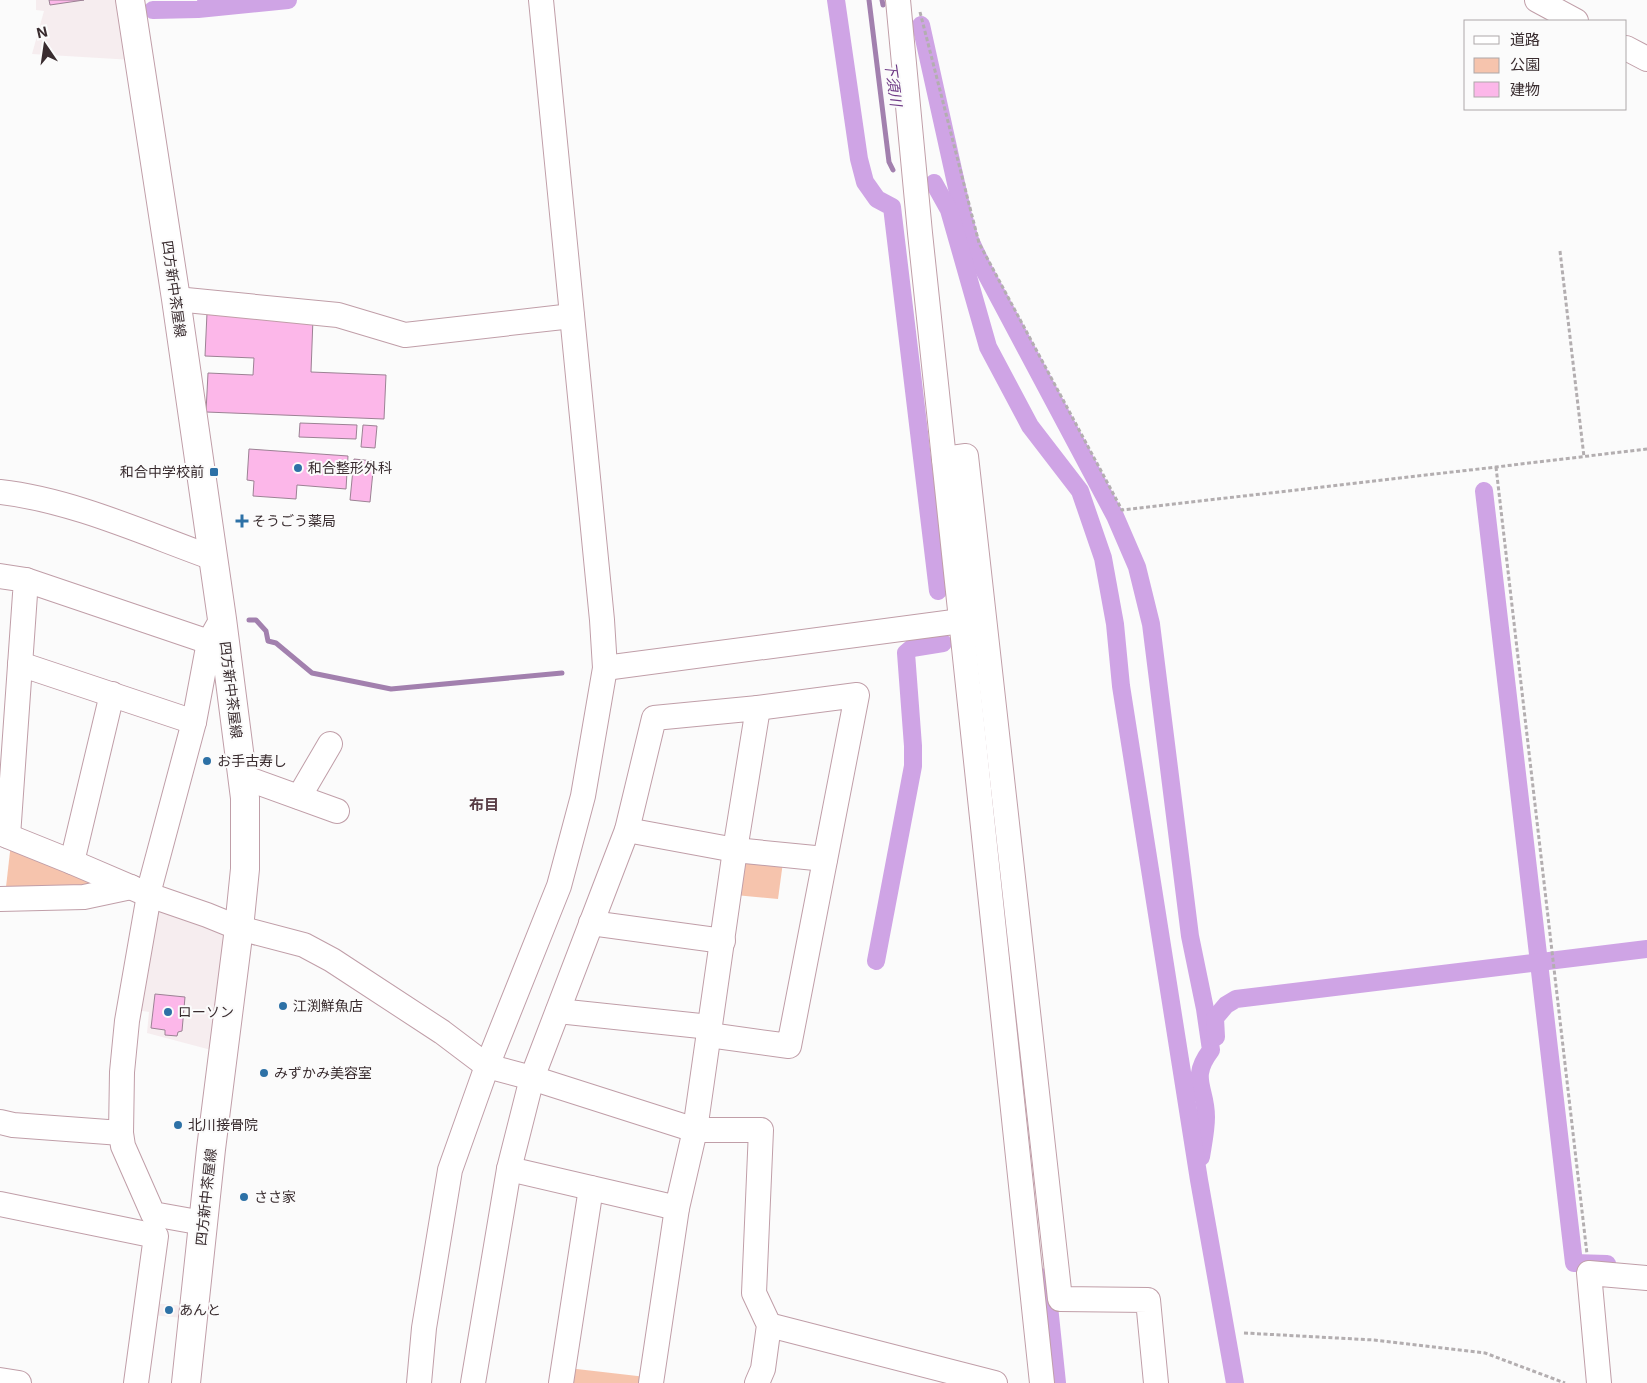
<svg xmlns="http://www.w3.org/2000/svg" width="1647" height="1383" font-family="Inter,'Noto Sans JP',sans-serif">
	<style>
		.built { fill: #f6edef }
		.green { fill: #f6c4ad }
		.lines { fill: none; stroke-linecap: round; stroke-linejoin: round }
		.stream { stroke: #a280ae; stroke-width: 5 }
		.canal { stroke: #cfa4e5; stroke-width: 18 }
		.building { fill: #fcb7e9; stroke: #9c8294 }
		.minor-casing { stroke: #c09ea8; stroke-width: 26 }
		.major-casing { stroke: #c09ea8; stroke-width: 30 }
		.path { stroke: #b3aeb0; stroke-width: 3; stroke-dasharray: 4 2.5; stroke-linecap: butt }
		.minor { stroke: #fff; stroke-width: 24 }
		.major { stroke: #fff; stroke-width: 28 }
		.poi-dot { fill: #2d71a6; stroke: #fbfbfb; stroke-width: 2 }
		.labels { text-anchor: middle; stroke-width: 4; stroke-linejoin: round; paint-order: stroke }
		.street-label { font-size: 14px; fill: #392c2f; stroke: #fbfbfb }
		.poi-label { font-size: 14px; fill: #392c2f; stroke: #fbfbfb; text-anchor: start }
		.water-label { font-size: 15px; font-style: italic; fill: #6e3985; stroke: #fbfbfb }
		.neighbourhood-label { font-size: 15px; font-weight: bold; fill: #593d45; stroke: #fbfbfb }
	</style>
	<rect width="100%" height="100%" fill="#fbfbfb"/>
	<g class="built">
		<path d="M36,0H122L133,60L32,54L44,11L36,10Z"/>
		<path d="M156,907L229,929L215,1051L147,1033L149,1012L136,1010Z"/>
		<path d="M153,1303L185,1306L183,1318L152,1315Z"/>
	</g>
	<g class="green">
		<path d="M11,843L117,886L84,893L6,887Z"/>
		<path d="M740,857L783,862L778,899L735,895Z"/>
		<path d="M568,1368L646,1377L645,1383H566Z"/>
	</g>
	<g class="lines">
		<g class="stream">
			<path d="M869,0L889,162L893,170"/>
			<path d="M882,0L883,5"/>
			<path d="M249,620H256L266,631L268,641L276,643L312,673L391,689L562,673"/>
		</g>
		<g class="canal">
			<path d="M836,0L859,159L865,182L877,199L892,207L938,591"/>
			<path d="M153,10L198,9L288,0"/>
			<path d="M921,25L963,215L970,240L983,268L1115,516L1137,567L1151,624L1190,936L1205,1009L1211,1050C1189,1079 1206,1087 1206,1117C1206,1130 1203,1144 1201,1157"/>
			<path d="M934,183L949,210L988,347L1030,426L1080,491L1103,558L1115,624L1121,686L1199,1180L1235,1383"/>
			<path d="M1484,491L1574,1263L1607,1264"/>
			<path d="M876,961L913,766V746L906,653L912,648L943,643"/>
			<path d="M1216,1037L1215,1018L1226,1005L1236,999L1647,949"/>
			<path d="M1046,1277L1057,1383"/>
		</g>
	</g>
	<g class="building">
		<path d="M49,0H84L50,5Z"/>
		<path d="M207,313L313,318L311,372L386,375L384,419L206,412L208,373L253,375L254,358L205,356Z"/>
		<path d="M300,423L357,425L356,439L299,437Z"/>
		<path d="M363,425L377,426L375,448L361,447Z"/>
		<path d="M249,449L348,456L346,489L297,485L296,499L253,496L254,481L247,480Z"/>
		<path d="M354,459L374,461L370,502L350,500Z"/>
		<path d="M155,994L185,997L182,1031L178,1032L177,1036L165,1035V1030L151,1028Z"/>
	</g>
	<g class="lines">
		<defs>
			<g id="minor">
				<path d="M898,0L920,233L1042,1383"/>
				<path d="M1537,0L1576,21"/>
				<path d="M1626,48L1647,59"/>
				<path d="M176,299L338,315L405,335L572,316"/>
				<path d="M944,459L966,456L1060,1299L1148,1300L1156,1383"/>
				<path d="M0,492C72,500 146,534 213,558"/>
				<path d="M0,576L26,580L8,836"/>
				<path d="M26,580L209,642"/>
				<path d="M20,664L194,722"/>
				<path d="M605,668L961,621"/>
				<path d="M243,777L337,811"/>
				<path d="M299,797L330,744"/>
				<path d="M627,830L735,850L825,859"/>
				<path d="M0,833L72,862L149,895L207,915L239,928L304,945L332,960L442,1032L487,1066L532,1078L695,1130H761L754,1293L769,1325L763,1369L757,1383"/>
				<path d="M72,862L112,694"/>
				<path d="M148,894L194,722L209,642L222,619"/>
				<path d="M149,895L127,1021L122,1072L121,1133L123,1146L153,1214L203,1223"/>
				<path d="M0,899L84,897L131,887"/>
				<path d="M591,923L723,941"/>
				<path d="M558,1011L710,1027"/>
				<path d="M709,1035L789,1046L857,695L758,708"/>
				<path d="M0,1122L13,1125L121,1133"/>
				<path d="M509,1169L677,1208"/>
				<path d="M0,1204L156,1236L136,1383"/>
				<path d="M769,1325L995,1383"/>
				<path d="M0,1380L19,1383"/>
				<path d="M419,1383L424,1328L450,1170L487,1066L559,886L583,796L605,668L602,620L541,0"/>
				<path d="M473,1383L509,1169L532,1078L627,830L654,718L758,708L735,850L695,1130L677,1208L651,1383"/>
				<path d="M561,1383L591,1188"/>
				<path d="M1599,1383L1589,1273L1647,1278"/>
			</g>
			<path id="major" d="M130,0L176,299L222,619L245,798V869L239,928L211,1149L186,1383"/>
		</defs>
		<use href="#minor" class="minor-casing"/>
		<use href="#major" class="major-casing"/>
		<g class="path">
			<path d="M920,12L979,243L1122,510L1496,467L1647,449"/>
			<path d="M1560,251L1584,457"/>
			<path d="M1496,467L1587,1254"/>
			<path d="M1244,1333L1374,1340L1485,1353L1565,1383"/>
		</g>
		<use href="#minor" class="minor"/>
		<use href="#major" class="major"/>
	</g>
	<g class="poi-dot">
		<circle cx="298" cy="468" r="5"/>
		<rect x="209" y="467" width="10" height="10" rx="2.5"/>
		<path d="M239.5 513.5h5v5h5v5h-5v5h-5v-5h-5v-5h5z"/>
		<circle cx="207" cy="761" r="5"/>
		<circle cx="283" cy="1006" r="5"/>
		<circle cx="168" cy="1012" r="5"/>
		<circle cx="264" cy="1073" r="5"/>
		<circle cx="178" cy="1125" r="5"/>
		<circle cx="244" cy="1197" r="5"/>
		<circle cx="169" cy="1310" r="5"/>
	</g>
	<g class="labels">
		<g class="street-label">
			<text transform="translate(174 289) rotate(82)" y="5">四方新中茶屋線</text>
			<text transform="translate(231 690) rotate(83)" y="5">四方新中茶屋線</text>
			<text transform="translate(206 1197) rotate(-84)" y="5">四方新中茶屋線</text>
		</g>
		<g class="poi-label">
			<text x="308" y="473">和合整形外科</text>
			<text x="204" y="477" text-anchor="end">和合中学校前</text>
			<text x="252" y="526">そうごう薬局</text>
			<text x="217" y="766">お手古寿し</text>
			<text x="293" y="1011">江渕鮮魚店</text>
			<text x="178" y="1017">ローソン</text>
			<text x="274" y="1078">みずかみ美容室</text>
			<text x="188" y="1130">北川接骨院</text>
			<text x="254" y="1202">ささ家</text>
			<text x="179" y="1315">あんと</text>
		</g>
		<g class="water-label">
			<text transform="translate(893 84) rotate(82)" y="5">下須川</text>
		</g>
		<g class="neighbourhood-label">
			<text x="484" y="810">布目</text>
		</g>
	</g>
	<rect x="1464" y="20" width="162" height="90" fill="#fbfbfb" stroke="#ada8a9"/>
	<rect x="1474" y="36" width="25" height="8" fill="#ffffff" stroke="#ada8a9"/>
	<text x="1510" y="45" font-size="15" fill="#392c2f">道路</text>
	<rect x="1474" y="58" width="25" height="15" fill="#f6c4ad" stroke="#ada8a9"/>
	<text x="1510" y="70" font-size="15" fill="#392c2f">公園</text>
	<rect x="1474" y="82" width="25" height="15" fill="#fcb7e9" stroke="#ada8a9"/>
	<text x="1510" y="95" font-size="15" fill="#392c2f">建物</text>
	<g transform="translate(45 45) rotate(347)" stroke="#fbfbfb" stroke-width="4" paint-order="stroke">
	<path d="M0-4L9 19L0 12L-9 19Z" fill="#392c2f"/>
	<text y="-8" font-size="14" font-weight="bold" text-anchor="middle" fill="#392c2f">N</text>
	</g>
</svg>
